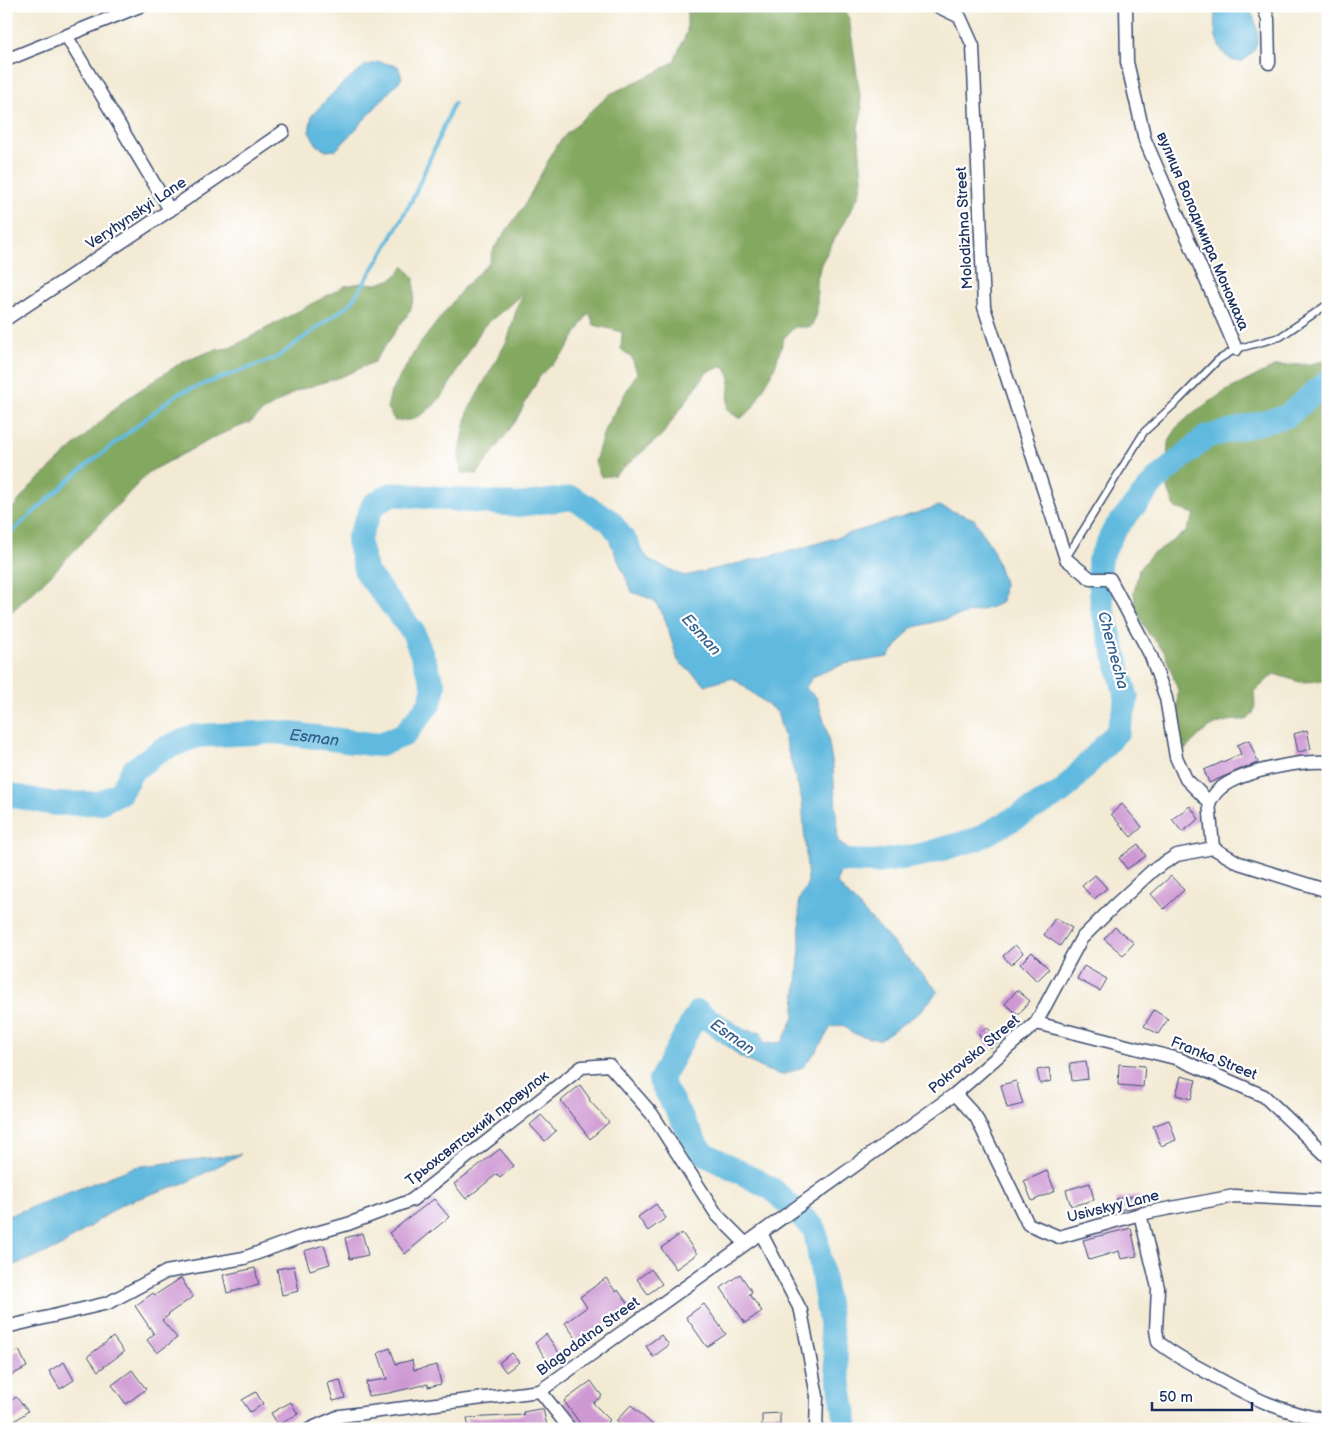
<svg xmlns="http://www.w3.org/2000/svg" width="1334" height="1435" font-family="'Balsamiq Sans',sans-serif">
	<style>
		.forest { fill: #83a85e; stroke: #4f6c5e }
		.water { fill: #60b9de; stroke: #3e749e }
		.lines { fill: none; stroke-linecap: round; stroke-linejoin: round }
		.stream { stroke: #60b9de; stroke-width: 4 }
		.river { stroke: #60b9de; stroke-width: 24 }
		.building { fill: #ce98d3 }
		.service-casing { stroke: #3b4b70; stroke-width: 9 }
		.minor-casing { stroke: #3b4b70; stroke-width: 15 }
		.service { stroke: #fff; stroke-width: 6 }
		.minor { stroke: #fff; stroke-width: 12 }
		.labels { text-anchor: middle; stroke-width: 4.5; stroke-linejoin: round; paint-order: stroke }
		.street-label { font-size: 15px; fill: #1b2f5e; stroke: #fff }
		.water-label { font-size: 16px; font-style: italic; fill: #335f8b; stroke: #fff }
	</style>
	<rect width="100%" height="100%" fill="#fff"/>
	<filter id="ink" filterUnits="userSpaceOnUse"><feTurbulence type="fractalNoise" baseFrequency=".02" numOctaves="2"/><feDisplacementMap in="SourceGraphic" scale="10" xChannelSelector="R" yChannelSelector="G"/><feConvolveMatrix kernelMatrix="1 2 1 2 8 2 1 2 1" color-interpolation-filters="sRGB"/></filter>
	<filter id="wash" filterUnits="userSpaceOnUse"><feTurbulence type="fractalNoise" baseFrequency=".0096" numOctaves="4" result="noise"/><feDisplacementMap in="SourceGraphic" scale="20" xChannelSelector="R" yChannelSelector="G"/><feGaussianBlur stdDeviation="1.12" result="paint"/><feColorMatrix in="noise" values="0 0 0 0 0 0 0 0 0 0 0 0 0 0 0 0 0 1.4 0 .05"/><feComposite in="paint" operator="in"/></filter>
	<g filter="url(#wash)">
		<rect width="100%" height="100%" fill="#f3ead4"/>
		<g class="forest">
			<path d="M687,6H840L849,18L862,110L858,128L862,179L859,195L821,264L817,280V314L811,327H795L784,338L774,369L752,409L740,419L727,410L730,378L724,366L707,372L662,435L615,475L601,477L595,462L605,428L637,373L632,358L621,349L622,332L594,325L589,312L566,351L540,376L515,422L477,474L462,473L459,457L468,411L508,339L518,304L525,292L483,327L445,392L435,404L423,414L410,420L395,421L387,408L391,392L416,349L465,286L489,263L494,248L524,206L556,146L567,133L610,94L661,70L674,61L687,32Z"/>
			<path d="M404,266L414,278V297L410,311L374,362L343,376L296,391L262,412L251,422L219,435L149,472L54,572L6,617V520L10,512L29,488L122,402L182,362L214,350L230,348L345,286L361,283L378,284L394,278Z"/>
			<path d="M1328,360V681L1300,682L1274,674L1254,692C1255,704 1257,712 1247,720C1216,719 1204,729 1184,751L1176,742L1178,690L1164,651L1148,633L1136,610L1134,593L1139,569L1151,555L1186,532L1195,514L1175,508L1166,483L1168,444L1175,429L1194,412L1226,391L1276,366L1310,364Z"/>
		</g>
		<g class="water">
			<path d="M1217,6H1248C1257,23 1264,41 1249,56C1245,60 1240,63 1235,61C1215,55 1211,22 1217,6Z"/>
			<path d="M379,62L398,66L402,78L343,143L336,150L326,151L317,145L309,132L312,115L342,84L365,66Z"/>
			<path d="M939,506L974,519L993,550L1004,583L1002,602L989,608L911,628L888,657L844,664L814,676L805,688L817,698L827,732L833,767L838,842L855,854L842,862L837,883L938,991L920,1012L879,1040L851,1033L843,1025L831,1027L817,1050L803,1067L782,1075L766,1070L739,1056L723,1042L710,1020L729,1027L761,1033L764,1044L782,1042L794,1018L800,947L799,900L808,882L802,800L777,712L733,678L706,685L678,661L664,616L654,600L632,592L605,530L610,521L629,534L650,561L685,576L799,549Z"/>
			<path d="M241,1154L187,1182L122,1204L60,1247L6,1268V1217L135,1167Z"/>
		</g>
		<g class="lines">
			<path class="stream" d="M6,537L76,474L177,394L276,358L351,303L384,251L413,198L454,103"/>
			<g class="river">
				<path id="s1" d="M6,797L10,795L54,804L99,803L120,793L133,770L161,750L196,736L276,732L378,745L404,735L430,703L434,686L413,632L366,572L358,540L373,505L392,494L517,505L573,498L610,521L629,547"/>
				<path d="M821,860L877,862L921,855L977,839L1062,792L1118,731L1127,699L1102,607L1099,561L1114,530L1156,480L1206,437L1287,416L1328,381"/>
				<path d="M736,1038L698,1012L660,1080L700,1151L772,1189L815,1229L847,1429"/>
			</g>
		</g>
		<g id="blocks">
			<g class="building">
				<path d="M1307,730L1311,749L1298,752L1294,734Z"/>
				<path d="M1249,740L1258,763L1241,769L1209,783L1204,770L1241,754L1237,745Z"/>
				<path d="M1122,804L1142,827L1131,837L1111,814Z"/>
				<path d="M1190,806L1199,819L1182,832L1172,819Z"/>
				<path d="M1138,844L1146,856L1127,869L1119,858Z"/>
				<path d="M1095,875L1107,888L1094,899L1082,886Z"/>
				<path d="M1171,876L1184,890L1164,909L1151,894Z"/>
				<path d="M1055,918L1072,928L1060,946L1044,935Z"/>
				<path d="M1115,927L1134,943L1123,955L1104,939Z"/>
				<path d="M1015,945L1023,953L1011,965L1003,956Z"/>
				<path d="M1032,952L1049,969L1037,981L1020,964Z"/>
				<path d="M1084,966L1107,979L1100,991L1077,979Z"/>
				<path d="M1017,990L1030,1001L1018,1015L1005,1004Z"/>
				<path d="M1154,1010L1168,1019L1158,1034L1144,1026Z"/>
				<path d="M987,1027L999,1041L990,1048L978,1034Z"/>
				<path d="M1086,1061L1088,1079L1072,1081L1070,1063Z"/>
				<path d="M1119,1064L1145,1066L1143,1087L1118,1085Z"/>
				<path d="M1049,1068L1051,1081L1040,1084L1037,1070Z"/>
				<path d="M1181,1076L1196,1080L1191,1099L1176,1095Z"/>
				<path d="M1016,1081L1023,1104L1007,1108L1001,1085Z"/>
				<path d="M580,1085L590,1099L589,1100L609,1122L590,1139L561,1101Z"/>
				<path d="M541,1115L556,1131L545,1141L530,1125Z"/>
				<path d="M1169,1120L1176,1140L1161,1146L1153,1126Z"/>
				<path d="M500,1149L514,1166L500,1178L497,1174L466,1199L454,1184Z"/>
				<path d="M1047,1171L1055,1191L1032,1201L1024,1181Z"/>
				<path d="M1090,1183L1094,1200L1071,1206L1066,1190Z"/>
				<path d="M1139,1195L1141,1206L1118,1210L1116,1199Z"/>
				<path d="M434,1199L449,1217L405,1254L389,1233Z"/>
				<path d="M656,1204L666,1218L648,1231L638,1217Z"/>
				<path d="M1131,1228L1137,1256L1121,1259L1119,1251L1089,1260L1083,1240Z"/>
				<path d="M362,1233L368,1255L350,1259L345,1238Z"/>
				<path d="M682,1233L697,1254L676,1269L661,1248Z"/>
				<path d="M324,1245L330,1264L310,1270L304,1251Z"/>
				<path d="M294,1266L299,1291L282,1295L277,1269Z"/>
				<path d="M255,1268L259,1285L227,1293L223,1275Z"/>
				<path d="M651,1269L662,1284L648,1294L637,1279Z"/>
				<path d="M740,1274L752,1292L749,1294L762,1311L745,1323L721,1288Z"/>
				<path d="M181,1278L193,1297L168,1314L169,1315L162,1320L177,1338L157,1353L147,1340L154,1334L135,1306L153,1293L155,1295Z"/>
				<path d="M606,1278L616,1292L618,1290L630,1307L580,1344L565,1323L587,1307L580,1297Z"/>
				<path d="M704,1304L726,1334L707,1347L686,1317Z"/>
				<path d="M546,1334L562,1357L550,1365L535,1343Z"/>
				<path d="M661,1335L669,1345L653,1357L646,1346Z"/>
				<path d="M113,1337L124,1352L98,1371L88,1356Z"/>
				<path d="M390,1348L396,1364L412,1360L414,1370L437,1365L441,1384L428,1387V1384L389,1393L368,1396L366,1382L387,1379L378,1353Z"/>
				<path d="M19,1350L27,1367L6,1378V1356Z"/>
				<path d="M511,1353L519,1362L506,1372L499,1363Z"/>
				<path d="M64,1362L74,1380L60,1389L49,1371Z"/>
				<path d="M132,1370L146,1389L126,1404L112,1385Z"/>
				<path d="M340,1380L345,1398L333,1401L328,1383Z"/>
				<path d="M591,1381L602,1396L593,1403L610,1420L601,1429H584L564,1401Z"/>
				<path d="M256,1392L263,1404L250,1412L242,1400Z"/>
				<path d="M16,1397L28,1411L15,1421L6,1410V1405Z"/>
				<path d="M291,1402L298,1414L278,1425L271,1413Z"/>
				<path d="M631,1405L657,1429H625L616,1421Z"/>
				<path d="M539,1409H543L547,1426L533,1429H469L467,1418L524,1415L523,1412Z"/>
				<path d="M780,1413V1426L762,1427V1414Z"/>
			</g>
		</g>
	</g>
	<g filter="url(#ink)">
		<use href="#blocks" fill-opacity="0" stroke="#3b4b70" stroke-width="1"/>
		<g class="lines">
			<defs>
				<path id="service" d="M1066,558L1144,432L1179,400L1218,360L1236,349L1280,337L1328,304"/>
				<g id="minor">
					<path d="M937,6L960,17L973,46L984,307L1066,559L1091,579H1110L1151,656L1166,698L1176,757L1186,779L1209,802L1213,848"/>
					<path d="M1126,6L1127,62L1145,140L1236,349"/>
					<path d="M1263,6L1268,19L1269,63"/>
					<path d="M67,37L170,210"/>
					<path d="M6,60L140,6"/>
					<path d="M6,319L170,210L283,132"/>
					<path d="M1209,802C1213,797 1217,790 1222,787C1243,771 1302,760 1328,762"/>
					<path d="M1036,1023L1179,1059L1264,1096L1328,1157"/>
					<path d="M955,1094L976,1117L1028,1224L1059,1237L1140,1214L1234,1196L1328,1201"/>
					<path d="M1140,1214L1158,1288L1156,1330L1158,1342C1174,1355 1192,1364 1210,1374C1251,1397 1281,1413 1328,1420"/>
					<path d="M761,1233L801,1311L817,1396L816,1429"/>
					<path d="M6,1327L108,1303L166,1272L244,1258L298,1238L348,1224L412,1200L582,1067L609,1065L652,1114L717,1215L745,1243"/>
					<path d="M540,1391L570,1429"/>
					<path d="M310,1429L340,1416L540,1391L955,1094L1036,1023L1081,939L1113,907L1153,870L1177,855L1213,848L1239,863L1328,891"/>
				</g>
			</defs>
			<use href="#service" class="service-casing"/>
			<use href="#minor" class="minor-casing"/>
			<use href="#service" class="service"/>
			<use href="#minor" class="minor"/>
		</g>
	</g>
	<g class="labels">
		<g class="street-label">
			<text transform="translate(136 213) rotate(-34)" y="5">Veryhynskyi Lane</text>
			<text transform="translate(964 228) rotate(-93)" y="5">Molodizhna Street</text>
			<text transform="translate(1203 231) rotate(67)" y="5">вулиця Володимира Мономаха</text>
			<text transform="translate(974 1054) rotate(-40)" y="5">Pokrovska Street</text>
			<text transform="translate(1214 1058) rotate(22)" y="5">Franka Street</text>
			<text transform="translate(477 1128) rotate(-38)" y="5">Трьохсвятський провулок</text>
			<text transform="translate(1113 1206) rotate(-14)" y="5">Usivskyy Lane</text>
			<text transform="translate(588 1336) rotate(-36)" y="5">Blagodatna Street</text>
		</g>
		<g class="water-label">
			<text transform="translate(702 634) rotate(48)" y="6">Esman</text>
			<text transform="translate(1114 650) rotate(75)" y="6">Chernecha</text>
			<text dy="6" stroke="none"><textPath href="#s1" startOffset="335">Esman</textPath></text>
			<text transform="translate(733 1036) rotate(35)" y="6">Esman</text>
		</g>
	</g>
	<rect width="1334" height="1435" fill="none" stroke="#fff" stroke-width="25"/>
	<path d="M1152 1402v8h100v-8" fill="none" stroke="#1b2f5e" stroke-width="2.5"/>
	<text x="1159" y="1402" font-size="15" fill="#1b2f5e" stroke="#ffffff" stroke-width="4" paint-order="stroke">50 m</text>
</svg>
